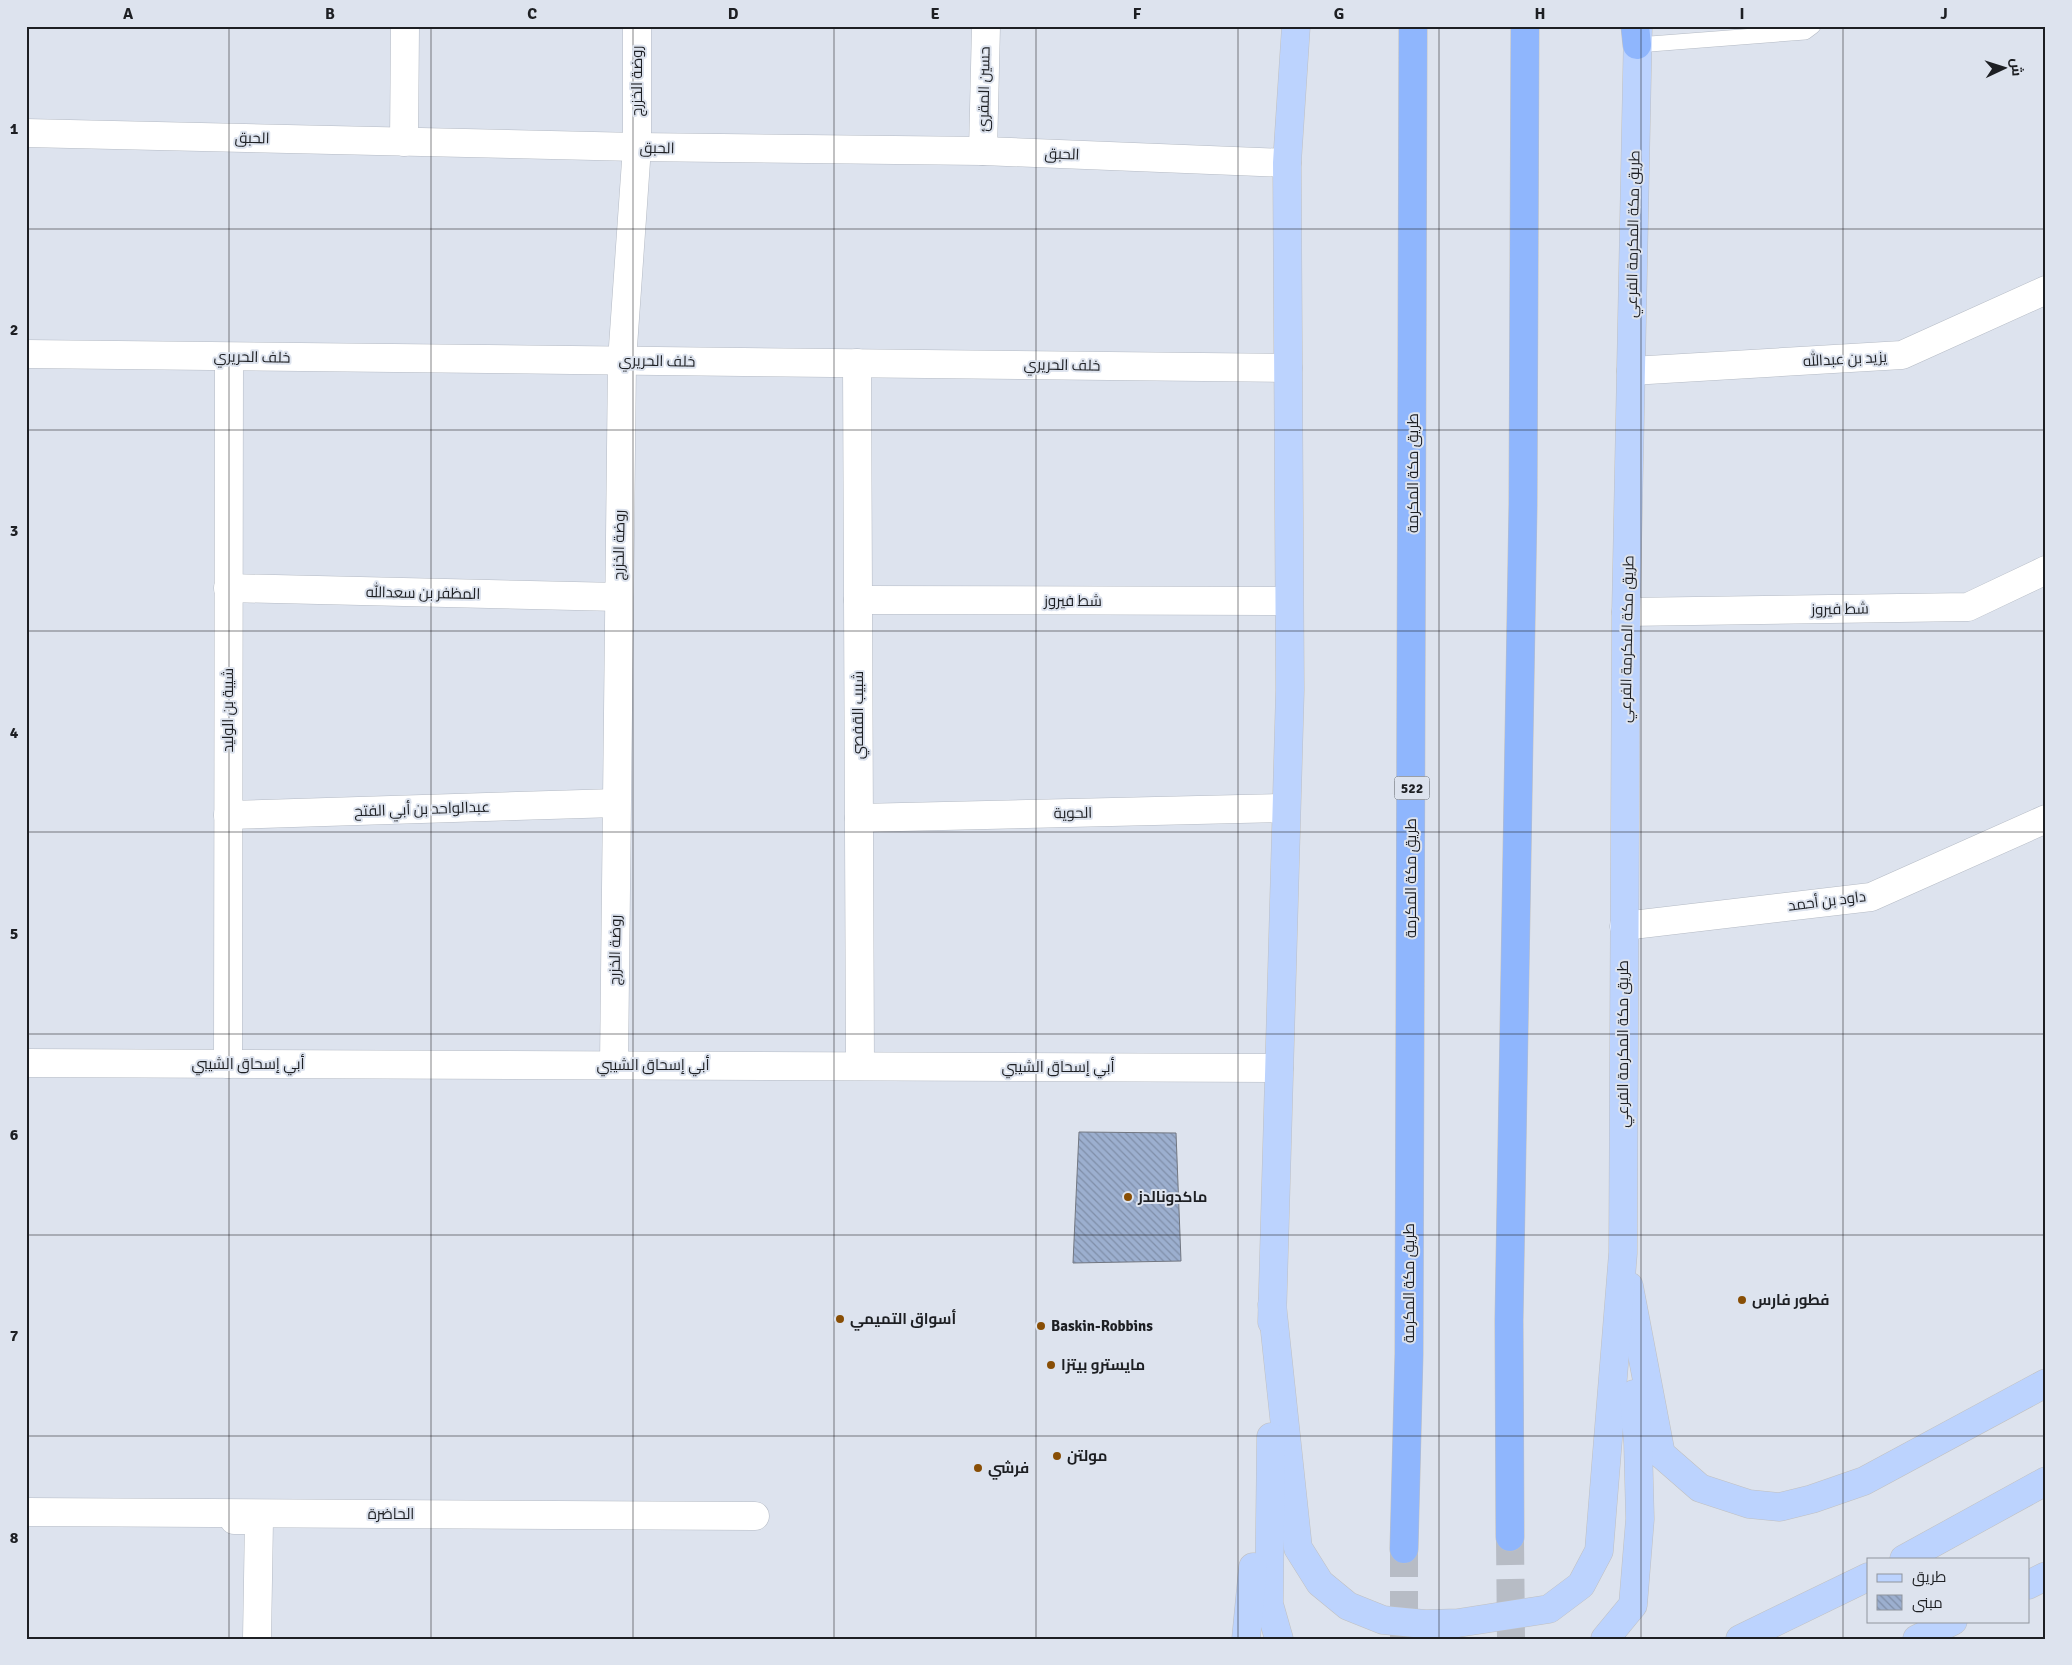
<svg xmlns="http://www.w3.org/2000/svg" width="2072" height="1665" font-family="Signika,Cairo,sans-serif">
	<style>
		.building { fill: url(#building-back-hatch); stroke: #727781 }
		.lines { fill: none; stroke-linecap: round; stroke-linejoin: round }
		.motorway-tunnel { stroke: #b7bcc5; stroke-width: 28; stroke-dasharray: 28 14; stroke-linecap: butt }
		.service-casing { stroke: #b4bac4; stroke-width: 16 }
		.minor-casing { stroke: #b4bac4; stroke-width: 29 }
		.primary-casing { stroke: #c0c0c1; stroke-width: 29 }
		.motorway-casing { stroke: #c0c0c1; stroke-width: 29 }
		.service { stroke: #fff; stroke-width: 15 }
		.minor { stroke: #fff; stroke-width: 28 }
		.primary { stroke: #bcd3fe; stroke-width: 28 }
		.motorway { stroke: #8fb6fd; stroke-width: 28 }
		.grid { fill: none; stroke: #1d1f23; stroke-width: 1; stroke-opacity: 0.55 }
		.poi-dot { fill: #884e05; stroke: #dde3ee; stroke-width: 2 }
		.labels { text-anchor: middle; stroke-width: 4; stroke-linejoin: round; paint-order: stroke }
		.shield { fill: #dde3ee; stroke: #575a60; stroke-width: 1 }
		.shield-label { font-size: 14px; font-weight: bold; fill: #1d1f23 }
		.street-label { font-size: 15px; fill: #1d1f23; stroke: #dde3ee }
		.poi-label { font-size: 15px; font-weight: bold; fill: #1d1f23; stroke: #dde3ee; text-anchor: start }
		.neatline { fill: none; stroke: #1d1f23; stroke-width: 2 }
		.grid-label { font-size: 16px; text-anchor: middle; font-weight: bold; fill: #1d1f23 }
	</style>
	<defs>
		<pattern id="building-back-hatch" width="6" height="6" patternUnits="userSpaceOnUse" patternTransform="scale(1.25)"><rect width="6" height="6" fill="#9cafcf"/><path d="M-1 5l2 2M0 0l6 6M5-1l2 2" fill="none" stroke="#7f8ea8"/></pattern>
	</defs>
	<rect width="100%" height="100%" fill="#dde3ee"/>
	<path class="building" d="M1079,1132L1176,1133L1181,1261L1073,1263Z"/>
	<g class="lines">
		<g class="motorway-tunnel">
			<path d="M1510,1537L1511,1639"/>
			<path d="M1404,1549V1639"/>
		</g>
		<defs>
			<path id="service" d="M1637,45L1805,32L1813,26"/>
			<g id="minor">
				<path d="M26,133L637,147L983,151L1287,163"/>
				<path d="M404,142L405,26"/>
				<path d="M983,151L986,26"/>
				<path d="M26,354L1288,368"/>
				<path d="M857,363L860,1066"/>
				<path d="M1631,371L1902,355L2046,290"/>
				<path d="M228,588L619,597"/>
				<path d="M858,600L1289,601"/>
				<path d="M1626,612L1968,607L2046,570"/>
				<path d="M228,815L616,803"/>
				<path d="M859,818L1286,808"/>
				<path d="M1624,926L1871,897L2046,819"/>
				<path d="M26,1063L1279,1068"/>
				<path d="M228,1064L229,357"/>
				<path d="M614,1065L622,361L637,147V26"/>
				<path d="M26,1512L755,1516"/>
				<path d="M234,1520H259L257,1639"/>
			</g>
			<g id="primary">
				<path d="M1629,1286L1661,1454L1700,1488L1749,1504L1780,1507L1812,1499L1864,1481L2046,1383"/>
				<path d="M1272,1304L1298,1548L1320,1583L1348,1606L1383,1620L1425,1624L1458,1623L1549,1609L1581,1585L1599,1551L1623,1253L1626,612L1638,26"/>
				<path d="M1272,1322L1290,690L1287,163L1296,26"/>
				<path d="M1271,1437L1269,1604L1279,1639"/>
				<path d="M1904,1559L2046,1481"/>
				<path d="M2028,1585L2046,1576"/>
				<path d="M1246,1639L1253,1567"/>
				<path d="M1605,1639L1633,1605L1640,1519L1638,1443L1634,1394"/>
				<path d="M1740,1639L1868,1577"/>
				<path d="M1917,1639L1953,1621"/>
			</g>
			<g id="motorway">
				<path d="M1635,26L1637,45"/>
				<path d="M1510,1537L1509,1320L1523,505L1525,26"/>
				<path d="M1404,1549L1409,1354L1413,26"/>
			</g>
		</defs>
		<use href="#service" class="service-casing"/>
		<use href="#minor" class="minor-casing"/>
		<use href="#primary" class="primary-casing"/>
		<use href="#motorway" class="motorway-casing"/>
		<use href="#service" class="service"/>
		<use href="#minor" class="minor"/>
		<use href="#primary" class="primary"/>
		<use href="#motorway" class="motorway"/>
	</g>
	<path class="grid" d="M229,26V1639M431,26V1639M633,26V1639M834,26V1639M1036,26V1639M1238,26V1639M1439,26V1639M1641,26V1639M1843,26V1639M26,229H2046M26,430H2046M26,631H2046M26,832H2046M26,1034H2046M26,1235H2046M26,1436H2046"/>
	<g class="poi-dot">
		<circle cx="1128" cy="1197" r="5"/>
		<circle cx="1742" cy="1300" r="5"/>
		<circle cx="840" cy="1319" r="5"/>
		<circle cx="1041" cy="1326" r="5"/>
		<circle cx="1051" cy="1365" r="5"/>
		<circle cx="1057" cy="1456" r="5"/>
		<circle cx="978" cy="1468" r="5"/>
	</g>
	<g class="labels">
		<rect class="shield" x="1394.5" y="776.5" width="35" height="23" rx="4"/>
		<g class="shield-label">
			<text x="1412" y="793">522</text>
		</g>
		<g class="street-label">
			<text transform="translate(637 81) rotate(-90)" y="5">روضة الخزرج</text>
			<text transform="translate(984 89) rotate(-89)" y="5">حسين المقرئ</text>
			<text transform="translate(252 138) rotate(1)" y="5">الحبق</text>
			<text transform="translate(657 148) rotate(1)" y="5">الحبق</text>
			<text transform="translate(1062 154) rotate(2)" y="5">الحبق</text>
			<text transform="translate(1633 234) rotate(-89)" y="5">طريق مكة المكرمة الفرعي</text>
			<text transform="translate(252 357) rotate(1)" y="5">خلف الحريري</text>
			<text transform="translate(1845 359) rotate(-3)" y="5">يزيد بن عبدالله</text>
			<text transform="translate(657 361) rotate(1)" y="5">خلف الحريري</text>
			<text transform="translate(1062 365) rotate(1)" y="5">خلف الحريري</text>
			<text transform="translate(1413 473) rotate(-90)" y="5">طريق مكة المكرمة</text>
			<text transform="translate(619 545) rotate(-89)" y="5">روضة الخزرج</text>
			<text transform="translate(423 593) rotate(1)" y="5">المظفر بن سعدالله</text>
			<text x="1073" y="606">شط فيروز</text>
			<text transform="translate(1840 609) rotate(-1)" y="5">شط فيروز</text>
			<text transform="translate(1627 639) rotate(-89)" y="5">طريق مكة المكرمة الفرعي</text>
			<text transform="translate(228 710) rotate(-90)" y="5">شيبة بن الوليد</text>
			<text transform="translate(858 715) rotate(-90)" y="5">شبيب القفصي</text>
			<text transform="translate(422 809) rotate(-2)" y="5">عبدالواحد بن أبي الفتح</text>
			<text transform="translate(1073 813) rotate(-1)" y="5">الحوية</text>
			<text transform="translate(1411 878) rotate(-90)" y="5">طريق مكة المكرمة</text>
			<text transform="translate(1827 901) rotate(-7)" y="5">داود بن أحمد</text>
			<text transform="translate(615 950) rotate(-89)" y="5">روضة الخزرج</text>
			<text transform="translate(1623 1044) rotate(-90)" y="5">طريق مكة المكرمة الفرعي</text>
			<text x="248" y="1069">أبي إسحاق الشيبي</text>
			<text x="653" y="1070">أبي إسحاق الشيبي</text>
			<text x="1058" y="1072">أبي إسحاق الشيبي</text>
			<text transform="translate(1409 1283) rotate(-90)" y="5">طريق مكة المكرمة</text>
			<text x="391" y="1519">الحاضرة</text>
		</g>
		<g class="poi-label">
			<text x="1138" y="1202">ماكدونالدز</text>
			<text x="1752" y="1305">فطور فارس</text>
			<text x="850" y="1324">أسواق التميمي</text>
			<text x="1051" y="1331">Baskin-Robbins</text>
			<text x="1061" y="1370">مايسترو بيتزا</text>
			<text x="1067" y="1461">مولتن</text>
			<text x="988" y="1473">فرشي</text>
		</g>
	</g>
	<rect width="2072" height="1665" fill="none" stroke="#dde3ee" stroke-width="55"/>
	<rect x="1867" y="1558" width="162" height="65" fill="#dde3ee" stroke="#90959d"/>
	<rect x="1877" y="1574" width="25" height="8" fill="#bcd3fe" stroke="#90959d"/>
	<text x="1912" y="1582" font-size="15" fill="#1d1f23">طريق</text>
	<rect x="1877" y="1595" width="25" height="15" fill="url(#building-back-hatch)" stroke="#90959d"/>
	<text x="1912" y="1608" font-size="15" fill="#1d1f23">مبنى</text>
	<g transform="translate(2004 68) rotate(86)" stroke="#dde3ee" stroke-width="4" paint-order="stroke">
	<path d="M0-4L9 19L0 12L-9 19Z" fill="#1d1f23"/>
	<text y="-8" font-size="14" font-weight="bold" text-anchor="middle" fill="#1d1f23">ش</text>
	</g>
	<rect x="28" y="28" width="2016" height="1610" class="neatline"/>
	<g class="grid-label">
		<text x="128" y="19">A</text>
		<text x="330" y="19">B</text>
		<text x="532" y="19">C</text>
		<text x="733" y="19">D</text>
		<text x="935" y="19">E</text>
		<text x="1137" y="19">F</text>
		<text x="1339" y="19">G</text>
		<text x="1540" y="19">H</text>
		<text x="1742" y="19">I</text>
		<text x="1944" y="19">J</text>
		<text x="14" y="134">1</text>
		<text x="14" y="335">2</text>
		<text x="14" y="536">3</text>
		<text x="14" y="738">4</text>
		<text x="14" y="939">5</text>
		<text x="14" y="1140">6</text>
		<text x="14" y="1341">7</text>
		<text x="14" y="1543">8</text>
	</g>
</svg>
